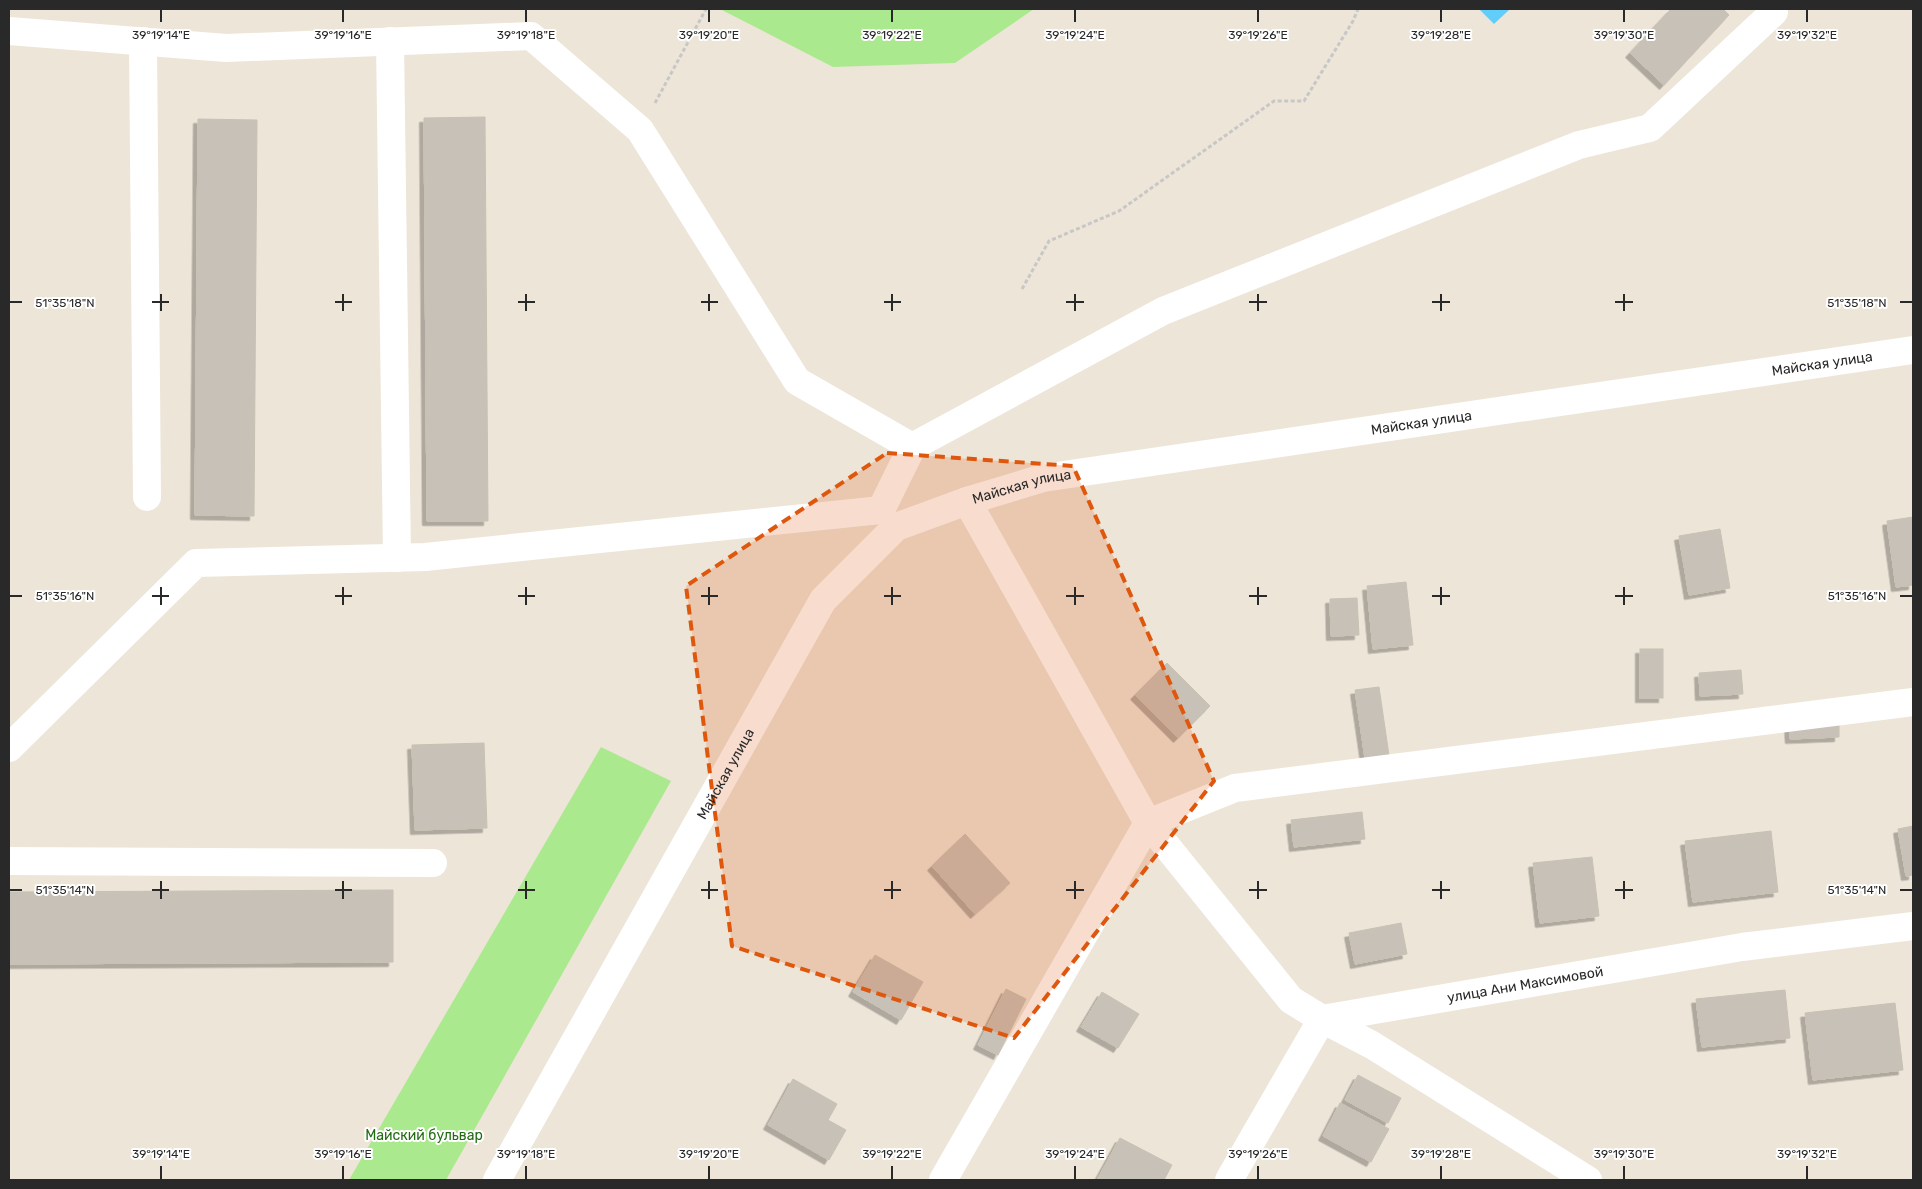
<svg xmlns="http://www.w3.org/2000/svg" width="1922" height="1189" font-family="Rubik,sans-serif">
	<style>
		.green { fill: #abe98f }
		.water { fill: #60cdfa }
		.building { fill: #c8c1b8; stroke: #c8c1b2; filter: url(#shadow) }
		.lines { fill: none; stroke-linecap: round; stroke-linejoin: round }
		.path { stroke: #c7c7c7; stroke-width: 3; stroke-dasharray: 4 2.5; stroke-linecap: butt }
		.minor { stroke: #fff; stroke-width: 28 }
		.marked { fill: #de570d; fill-opacity: 0.2; stroke: #de570d; stroke-width: 4; stroke-dasharray: 10 6; stroke-linejoin: round }
		.ticks { fill: none; stroke: #292929; stroke-width: 2 }
		.labels { text-anchor: middle; stroke-width: 4; stroke-linejoin: round; paint-order: stroke }
		.street-label { font-size: 14px; fill: #292929; stroke: #fff }
		.park-label { font-size: 14px; fill: #226c12; stroke: #fff }
		.ticks-label { font-size: 12px; text-anchor: middle; fill: #292929; stroke: #fff; stroke-width: 4; stroke-linejoin: round; paint-order: stroke }
	</style>
	<defs>
		<filter id="shadow"><feDropShadow dx="-4.5" dy="4.5" stdDeviation="0" flood-color="#0004"/></filter>
	</defs>
	<rect width="100%" height="100%" fill="#ede5d8"/>
	<g class="green">
		<path d="M720,9H1034L955,63L833,67Z"/>
		<path d="M601,747L671,781L446,1180H349Z"/>
	</g>
	<path class="water" d="M1479,9H1510L1494,24Z"/>
	<g class="building">
		<path d="M1671,9H1723L1729,15L1664,85L1630,53Z"/>
		<path d="M485,117L488,521H427L424,118Z"/>
		<path d="M198,119L257,120L254,516L195,515Z"/>
		<path d="M1913,517V585L1896,587L1887,521Z"/>
		<path d="M1720,529L1730,588L1689,595L1679,536Z"/>
		<path d="M1406,582L1413,645L1373,649L1367,586Z"/>
		<path d="M1357,598L1359,635L1331,636L1330,599Z"/>
		<rect x="1640" y="649" width="23" height="49"/>
		<path d="M1167,663L1210,706L1178,738L1135,695Z"/>
		<path d="M1741,670L1743,694L1700,696L1699,673Z"/>
		<path d="M1379,687L1390,762L1366,765L1355,690Z"/>
		<path d="M1839,723V737L1790,739L1789,725Z"/>
		<path d="M484,743L487,828L415,830L412,745Z"/>
		<path d="M1362,812L1365,839L1294,847L1291,820Z"/>
		<path d="M1913,826V875L1906,876L1898,829Z"/>
		<path d="M1771,831L1778,892L1693,902L1685,841Z"/>
		<path d="M965,834L1010,883L975,914L932,866Z"/>
		<path d="M1592,857L1599,916L1540,923L1533,863Z"/>
		<path d="M393,890V962L9,964V892Z"/>
		<path d="M1401,923L1407,954L1355,964L1349,933Z"/>
		<path d="M875,955L923,982L901,1020L853,992Z"/>
		<path d="M1006,989L1026,999L998,1055L978,1045Z"/>
		<path d="M1785,990L1790,1038L1702,1047L1696,999Z"/>
		<path d="M1102,992L1139,1014L1118,1048L1081,1027Z"/>
		<path d="M1895,1003L1903,1070L1813,1080L1805,1013Z"/>
		<path d="M1358,1075L1401,1098L1388,1123L1345,1100Z"/>
		<path d="M793,1079L837,1104L828,1120L846,1130L829,1160L768,1125Z"/>
		<path d="M1340,1103L1389,1129L1371,1162L1323,1136Z"/>
		<path d="M1120,1138L1172,1165L1164,1180H1097Z"/>
	</g>
	<g class="lines">
		<g class="path">
			<path d="M655,103L706,9"/>
			<path d="M1022,289L1049,241L1119,211L1274,101H1304L1353,21L1358,9"/>
		</g>
		<g class="minor">
			<path d="M9,31L226,48L531,36L640,130L797,381L912,447"/>
			<path d="M143,41L147,497"/>
			<path d="M390,41L397,558"/>
			<path d="M967,501L1148,823L1291,1000L1322,1019L1372,1045L1588,1180"/>
			<path d="M881,510L912,447L1163,311L1579,145L1650,128L1774,12L1772,9"/>
			<path d="M9,748L196,563L425,557L881,510"/>
			<path d="M9,861L433,863"/>
			<path id="s1" d="M497,1180L823,600L896,527L967,501L1043,478L1913,350"/>
			<path d="M943,1180L1148,823L1235,788L1913,702"/>
			<path id="s2" d="M1229,1180L1322,1019L1742,947L1913,926"/>
		</g>
	</g>
	<path class="marked" d="M887,453L1073,466L1214,781L1014,1038L732,946L686,586Z"/>
	<path class="ticks" d="M161,10V22M343,10V22M526,10V22M709,10V22M892,10V22M1075,10V22M1258,10V22M1441,10V22M1624,10V22M1807,10V22M161,294V311M343,294V311M526,294V311M709,294V311M892,294V311M1075,294V311M1258,294V311M1441,294V311M1624,294V311M10,302H22M152,302H169M335,302H352M518,302H535M701,302H718M884,302H901M1066,302H1084M1249,302H1267M1432,302H1450M1615,302H1633M1900,302H1912M161,587V605M343,587V605M526,587V605M709,587V605M892,587V605M1075,587V605M1258,587V605M1441,587V605M1624,587V605M10,596H22M152,596H169M335,596H352M518,596H535M701,596H718M884,596H901M1066,596H1084M1249,596H1267M1432,596H1450M1615,596H1633M1900,596H1912M161,881V899M343,881V899M526,881V899M709,881V899M892,881V899M1075,881V899M1258,881V899M1441,881V899M1624,881V899M10,890H22M152,890H169M335,890H352M518,890H535M701,890H718M884,890H901M1066,890H1084M1249,890H1267M1432,890H1450M1615,890H1633M1900,890H1912M161,1166V1179M343,1166V1179M526,1166V1179M709,1166V1179M892,1166V1179M1075,1166V1179M1258,1166V1179M1441,1166V1179M1624,1166V1179M1807,1166V1179"/>
	<g class="labels">
		<g class="street-label">
			<text dy="5" stroke="none"><textPath href="#s1" startOffset="1711">Майская улица</textPath></text>
			<text dy="5" stroke="none"><textPath href="#s1" startOffset="1306">Майская улица</textPath></text>
			<text dy="5" stroke="none"><textPath href="#s1" startOffset="901">Майская улица</textPath></text>
			<text dy="5" stroke="none"><textPath href="#s1" startOffset="466">Майская улица</textPath></text>
			<text dy="5" stroke="none"><textPath href="#s2" startOffset="392">улица Ани Максимовой</textPath></text>
		</g>
		<g class="park-label">
			<text x="424" y="1140">Майский бульвар</text>
		</g>
	</g>
	<g class="ticks-label">
		<text x="161" y="39">39°19'14"E</text>
		<text x="343" y="39">39°19'16"E</text>
		<text x="526" y="39">39°19'18"E</text>
		<text x="709" y="39">39°19'20"E</text>
		<text x="892" y="39">39°19'22"E</text>
		<text x="1075" y="39">39°19'24"E</text>
		<text x="1258" y="39">39°19'26"E</text>
		<text x="1441" y="39">39°19'28"E</text>
		<text x="1624" y="39">39°19'30"E</text>
		<text x="1807" y="39">39°19'32"E</text>
		<text x="65" y="307">51°35'18"N</text>
		<text x="1857" y="307">51°35'18"N</text>
		<text x="65" y="600">51°35'16"N</text>
		<text x="1857" y="600">51°35'16"N</text>
		<text x="65" y="894">51°35'14"N</text>
		<text x="1857" y="894">51°35'14"N</text>
		<text x="161" y="1158">39°19'14"E</text>
		<text x="343" y="1158">39°19'16"E</text>
		<text x="526" y="1158">39°19'18"E</text>
		<text x="709" y="1158">39°19'20"E</text>
		<text x="892" y="1158">39°19'22"E</text>
		<text x="1075" y="1158">39°19'24"E</text>
		<text x="1258" y="1158">39°19'26"E</text>
		<text x="1441" y="1158">39°19'28"E</text>
		<text x="1624" y="1158">39°19'30"E</text>
		<text x="1807" y="1158">39°19'32"E</text>
	</g>
	<rect width="1922" height="1189" fill="none" stroke="#292929" stroke-width="20"/>
</svg>
